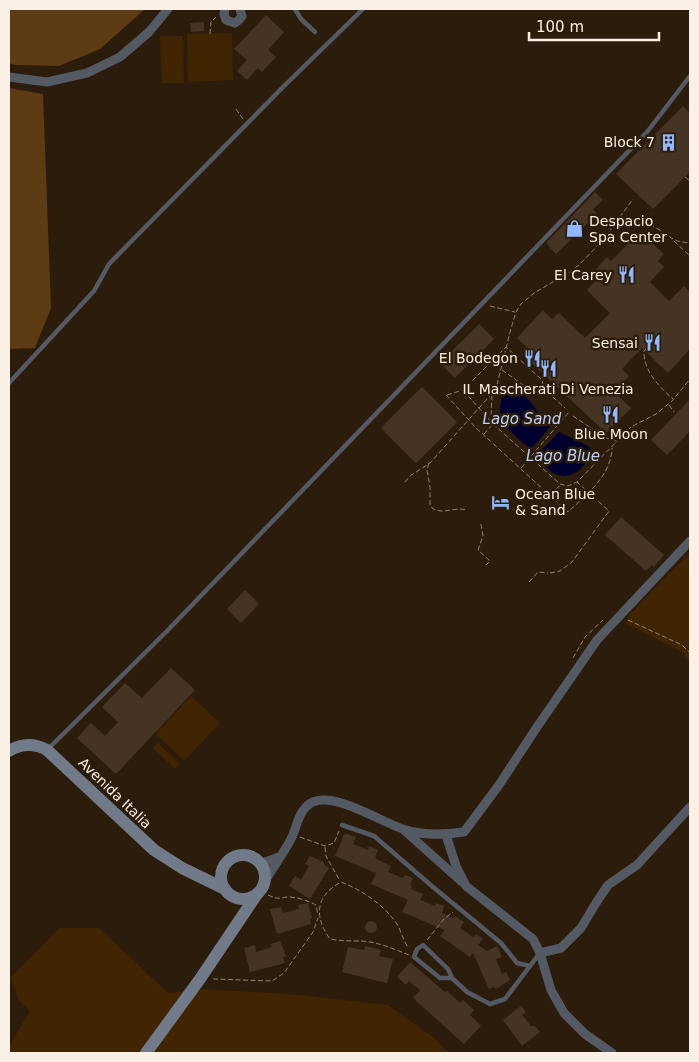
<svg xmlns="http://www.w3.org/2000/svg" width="699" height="1062" font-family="'DejaVu Sans',sans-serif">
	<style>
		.green { fill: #412401 }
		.forest { fill: #5d3b13 }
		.water { fill: #00002e }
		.building { fill: #453423 }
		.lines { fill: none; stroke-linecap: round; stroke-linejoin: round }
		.path { stroke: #908274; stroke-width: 1; stroke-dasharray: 5 2.5; stroke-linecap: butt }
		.lane { stroke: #545a63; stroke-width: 4.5 }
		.street { stroke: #545a63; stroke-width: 9 }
		.secondary { stroke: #717a89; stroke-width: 12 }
		.labels { text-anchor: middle; stroke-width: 5; stroke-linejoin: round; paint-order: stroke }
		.poi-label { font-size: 14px; fill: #fbf0e5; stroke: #2c1c0b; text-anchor: end }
		.street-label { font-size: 14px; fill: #fbf0e5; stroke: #2c1c0b }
		.water-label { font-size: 15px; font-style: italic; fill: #bbd3fa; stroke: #2c1c0b }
	</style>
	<rect width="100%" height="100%" fill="#2c1c0b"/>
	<g class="green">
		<path d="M232,33L233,80L188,82L187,34Z"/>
		<path d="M160,36H183L184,83H162Z"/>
		<path d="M690,552V662L681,651L625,623L630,614Z"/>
		<path d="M191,696L220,723L184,761L156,734Z"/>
		<path d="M158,743L180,764L175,769L153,748Z"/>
		<path d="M59,928H99L168,993L205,989L301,995L388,1005L437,1040L449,1053H9V1046L30,1011L18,999L11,977Z"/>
	</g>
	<g class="forest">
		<path d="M9,9H145L100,49L59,66L15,65L9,63Z"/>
		<path d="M9,88L43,94L51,308L35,348L9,349Z"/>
	</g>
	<g class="water">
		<path d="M513,387C530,395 537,414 550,427L531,449C517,438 495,422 501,402C503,394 505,390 513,387Z"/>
		<path d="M559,432L590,447C591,463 575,480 558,475C549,473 542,462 537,455Z"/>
	</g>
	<g class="building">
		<path d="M266,15L284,32L268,50L276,57L262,72L258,68L247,80L237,71L247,60L234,49Z"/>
		<path d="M204,22V31L191,32L190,23Z"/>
		<path d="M683,106L690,113V172L653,209L616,174Z"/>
		<path d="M595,192L603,200L593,209L597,214L556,254L546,243Z"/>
		<path d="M634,238L641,244L647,238L664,254L658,261L664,267L650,282L669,301L684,286L690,292V349L668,373L642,348L622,369L629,376L614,392L631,408L606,433L524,356L530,350L517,338L543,310L552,319L559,313L585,338L610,313L587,290L601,275L595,270L607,257L611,261Z"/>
		<path d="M479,324L494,339L455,378L440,363Z"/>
		<path d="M422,387L457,422L416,463L381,428Z"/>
		<path d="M690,399V431L667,455L651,440Z"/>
		<path d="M621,517L664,555L654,567L652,565L646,571L605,535Z"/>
		<path d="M245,590L259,604L241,623L227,609Z"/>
		<path d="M171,668L195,690L116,774L77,738L91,723L105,736L118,722L102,707L125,683L142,698Z"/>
		<path d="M345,833L356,837L353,844L368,850L369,846L378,850L375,857H376V859L391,866L388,872L403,878L405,875L413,878L410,885L412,886L411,889L423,894L420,900L435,906L436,903L444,906L442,913L453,918L455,916L464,922L460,928L473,937L476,934L483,939L478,945L487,951L497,946L502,957L496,959L502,974L506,972L510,980L496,989L494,987L489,989L473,953L470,957L440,936L445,930L402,912L408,900L371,884L376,873L335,856Z"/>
		<path d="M310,856L324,862V865L329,868L310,899L289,886L295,876L301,880L309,866L305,864Z"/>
		<path d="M308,903L312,918L310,919L311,924L277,934L270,909L281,907L283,913L299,909L298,905Z"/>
		<circle cx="371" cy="927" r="6"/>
		<path d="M280,941L286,956L283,958L285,963L250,972L244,948L255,945L256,952L272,947L271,944Z"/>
		<path d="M365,946L381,950L379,956L393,959L387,983L342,972L348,947L364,950Z"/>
		<path d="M410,962L445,992L447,991L460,1003L463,1000L474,1010L470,1015L481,1026L464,1044L413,998L420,990L409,981L406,985L397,977Z"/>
		<path d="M521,1006L526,1012L522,1015L531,1026H535L540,1032L522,1046L503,1020Z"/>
	</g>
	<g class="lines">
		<g class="path">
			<path d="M210,34L211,22L216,17"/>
			<path d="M236,109L243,119"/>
			<path d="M685,177L690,181"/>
			<path d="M620,219C633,221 647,223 658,229C674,238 670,241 690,243"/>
			<path d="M674,241L690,256"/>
			<path d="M490,306L515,312"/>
			<path d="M647,348L644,351C643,370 659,387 673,399"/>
			<path d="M502,370L526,387L539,391L544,389L565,408"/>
			<path d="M463,390L493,424L560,484L568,486L577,482L631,427L656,414L672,401L690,379"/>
			<path d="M446,395L476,428L568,512C587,494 611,476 612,448"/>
			<path d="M447,395L463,390L506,347L542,380L544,389"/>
			<path d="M669,405L674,412"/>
			<path d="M573,416L606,438L616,441"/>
			<path d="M484,434L493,424L491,417L492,394"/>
			<path d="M429,463L427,470L430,487V506C441,517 453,506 467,510"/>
			<path d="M521,468L569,412"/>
			<path d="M405,482L410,476L430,463L496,389L510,332L516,312L521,304L534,293L570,272L579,265L603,240L633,199"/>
			<path d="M551,495L560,485"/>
			<path d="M481,524L483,536L478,550L490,561L486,565"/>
			<path d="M550,573L560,571L572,562L609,511L577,482"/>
			<path d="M529,582L538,572L548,573"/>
			<path d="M628,620L682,645L690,653"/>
			<path d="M573,658L585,637L603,620"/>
			<path d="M300,837L325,846L334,843L339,831"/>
			<path d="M325,847L326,856L340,881"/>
			<path d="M268,895C280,900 276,898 288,897C298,897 308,901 316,905L318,915"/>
			<path d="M427,940L444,919L453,912"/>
			<path d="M409,955C394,949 378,942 362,941C351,941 341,941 330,939C314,917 315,896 341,882C362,890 384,905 397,924C401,931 403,939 407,946L410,947"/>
			<path d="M213,979L272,981L284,973L313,932L318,918"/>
		</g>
		<g class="lane">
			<path d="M295,9L301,19L315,32"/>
			<path d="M9,383L94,291L109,264L283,87L363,9"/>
			<path d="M48,749L167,631L647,132L690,76"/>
			<path d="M342,825L374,836L433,887L501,943L517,963L530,966"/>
			<path d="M452,978H440L414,957L417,949L423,945L448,969L452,978L467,992L490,1004L505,999L539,954"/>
		</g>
		<g class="street">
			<path d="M225,9L224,14L226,20L235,23L239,20L242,16L240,9"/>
			<path d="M9,77L47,82L87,73L120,57L149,32L168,9"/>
			<path d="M405,831L462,882"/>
			<path d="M446,835L456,866L466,886L533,939L540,953L551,990L564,1013L585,1034L612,1053"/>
			<path d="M260,864L279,857"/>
			<path d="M264,883C273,867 284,853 292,837C297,826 298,814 307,806C327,786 380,822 403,829C423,836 443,835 464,832L499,785L537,727L597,640L690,541"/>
			<path d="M540,953L561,948L581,928L596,903L608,885L637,865L690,807"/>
		</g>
		<g class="secondary">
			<path d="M9,751C22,743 34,743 47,750L154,850L182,868L225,889"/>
			<circle cx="243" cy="877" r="22"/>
			<path d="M146,1053L200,979L257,894"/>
		</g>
	</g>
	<defs>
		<symbol id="building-bare" viewBox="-9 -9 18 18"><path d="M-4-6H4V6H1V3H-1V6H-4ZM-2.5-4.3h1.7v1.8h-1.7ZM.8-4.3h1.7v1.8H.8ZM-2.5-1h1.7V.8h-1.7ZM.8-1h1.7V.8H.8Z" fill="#8fb8fd" stroke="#2c1c0b" stroke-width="2.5" paint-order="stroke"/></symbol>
		<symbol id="shop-bare" viewBox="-9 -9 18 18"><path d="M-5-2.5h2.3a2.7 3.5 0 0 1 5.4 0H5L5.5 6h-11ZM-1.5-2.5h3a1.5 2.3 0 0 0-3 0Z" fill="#8fb8fd" stroke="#2c1c0b" stroke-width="2.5" paint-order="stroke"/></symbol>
		<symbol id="restaurant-bare" viewBox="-9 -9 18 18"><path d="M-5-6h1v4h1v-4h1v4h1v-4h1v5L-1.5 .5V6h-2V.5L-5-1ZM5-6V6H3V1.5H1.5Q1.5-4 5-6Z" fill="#8fb8fd" stroke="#2c1c0b" stroke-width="2.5" paint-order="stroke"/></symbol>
		<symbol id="hotel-bare" viewBox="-9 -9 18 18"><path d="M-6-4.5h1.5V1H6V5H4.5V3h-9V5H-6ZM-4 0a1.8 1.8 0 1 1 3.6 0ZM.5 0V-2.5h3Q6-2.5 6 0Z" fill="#8fb8fd" stroke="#2c1c0b" stroke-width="2.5" paint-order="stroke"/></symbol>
	</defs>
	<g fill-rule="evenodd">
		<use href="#building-bare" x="656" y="130" width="25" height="25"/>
		<use href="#shop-bare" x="562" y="216" width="25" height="25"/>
		<use href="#restaurant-bare" x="614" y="262" width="25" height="25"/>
		<use href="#restaurant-bare" x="640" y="330" width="25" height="25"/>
		<use href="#restaurant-bare" x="520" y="346" width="25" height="25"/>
		<use href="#restaurant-bare" x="536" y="356" width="25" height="25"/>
		<use href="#restaurant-bare" x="598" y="402" width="25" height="25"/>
		<use href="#hotel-bare" x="488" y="490" width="25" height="25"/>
	</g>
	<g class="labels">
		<g class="poi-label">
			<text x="655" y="147">Block 7</text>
			<text x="589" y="226" text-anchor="start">Despacio<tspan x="589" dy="16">Spa Center</tspan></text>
			<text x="612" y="280">El Carey</text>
			<text x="638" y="348">Sensai</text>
			<text x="518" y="363">El Bodegon</text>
			<text x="548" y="394" text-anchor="middle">IL Mascherati Di Venezia</text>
			<text x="611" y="439" text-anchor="middle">Blue Moon</text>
			<text x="515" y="499" text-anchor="start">Ocean Blue<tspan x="515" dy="16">&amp; Sand</tspan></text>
		</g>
		<g class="street-label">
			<text transform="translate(115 793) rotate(44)" y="5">Avenida Italia</text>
		</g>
		<g class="water-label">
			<text x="522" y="424">Lago Sand</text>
			<text x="563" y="461">Lago Blue</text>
		</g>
	</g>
	<rect width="699" height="1062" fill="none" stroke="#fbf0e5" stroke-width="20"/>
	<path d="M529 32v8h130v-8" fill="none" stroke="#fbf0e5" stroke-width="2.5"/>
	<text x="536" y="32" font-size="15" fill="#fbf0e5" stroke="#2c1c0b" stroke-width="4" paint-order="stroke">100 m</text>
</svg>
